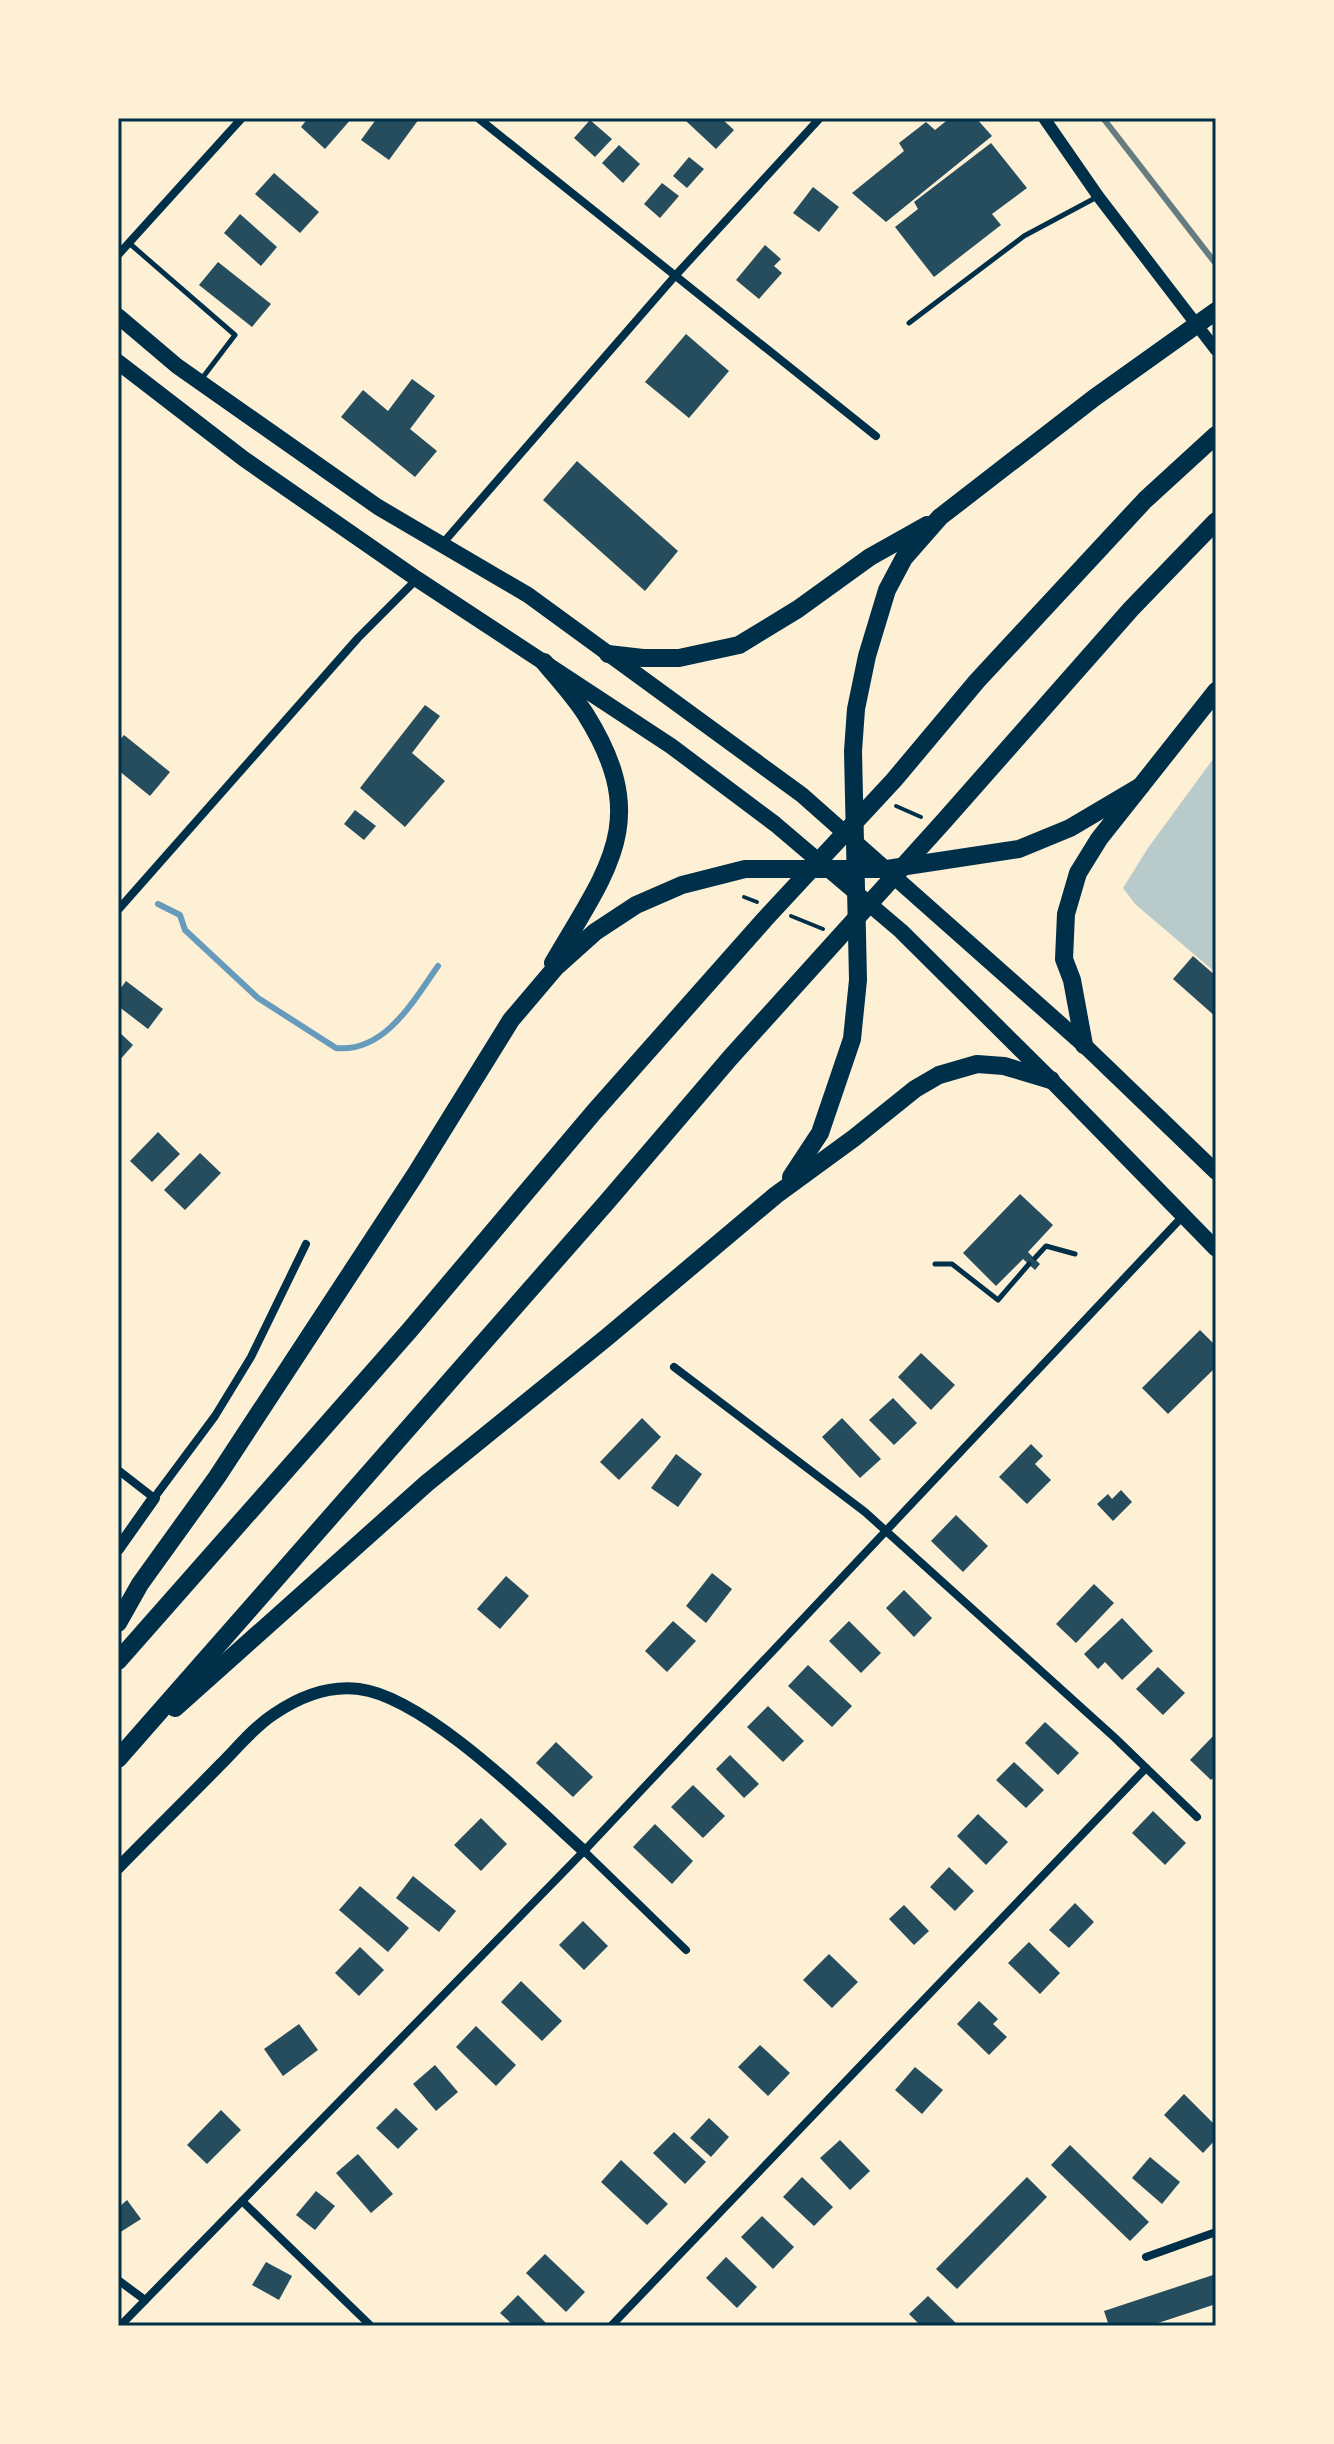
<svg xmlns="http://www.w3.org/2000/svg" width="1334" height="2444" font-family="'Sofia Sans Condensed',sans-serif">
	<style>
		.green { fill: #b9caca }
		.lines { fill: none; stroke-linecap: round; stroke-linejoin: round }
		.stream { stroke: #669bbc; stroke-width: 6 }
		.building { fill: #264d5e }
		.path { stroke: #003049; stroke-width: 4 }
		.service { stroke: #003049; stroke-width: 5 }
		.minor { stroke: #003049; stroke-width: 8 }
		.tertiary { stroke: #003049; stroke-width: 12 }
		.trunk { stroke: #003049; stroke-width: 16 }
		.motorway { stroke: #003049; stroke-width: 18 }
		.rail { stroke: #657d81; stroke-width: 6 }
		.neatline { fill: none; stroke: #003049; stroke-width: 3 }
	</style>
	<rect width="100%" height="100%" fill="#fdf0d5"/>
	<path class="green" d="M1216,755V973L1135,904L1123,888L1148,848Z"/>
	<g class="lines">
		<path class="stream" d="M158,904L180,915L185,930L258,998L336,1048C385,1053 414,1000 438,966"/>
	</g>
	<g class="building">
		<path d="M308,118H352L325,149L301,127Z"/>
		<path d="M377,118L419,119L389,160L361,140Z"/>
		<path d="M689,118H721L734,130L716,149L686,121Z"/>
		<path d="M950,118H976L992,136L886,222L852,193L904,151L899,143L926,122L935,130Z"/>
		<path d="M590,120L612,139L595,157L574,138Z"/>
		<path d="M991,143L1027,188L992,214L1001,225L934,277L895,227L918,209L914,202Z"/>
		<path d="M619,145L640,164L623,183L602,163Z"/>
		<path d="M689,157L704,169L687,188L673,176Z"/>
		<path d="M274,173L319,212L300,233L255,194Z"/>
		<path d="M662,183L679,196L660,218L644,204Z"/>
		<path d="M813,187L839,207L819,232L793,213Z"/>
		<path d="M240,214L277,247L261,266L224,233Z"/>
		<path d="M765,245L781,259L774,266L782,273L759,299L736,280Z"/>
		<path d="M218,262L271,304L252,327L199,285Z"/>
		<path d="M686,334L729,371L689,418L645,382Z"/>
		<path d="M412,379L435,396L410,429L437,451L415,477L341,417L363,390L388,411Z"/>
		<path d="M577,461L678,551L645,591L543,500Z"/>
		<path d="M425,705L440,716L412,753L445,781L405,827L360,788Z"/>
		<path d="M124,735L170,772L150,796L118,770V742Z"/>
		<path d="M355,810L376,826L364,840L344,824Z"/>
		<path d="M1193,956L1216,976V1017L1173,979Z"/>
		<path d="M126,981L163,1009L148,1029L118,1006V992Z"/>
		<path d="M118,1031L133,1045L118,1062Z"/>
		<path d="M158,1132L180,1154L152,1182L130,1161Z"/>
		<path d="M200,1153L221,1173L185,1210L164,1190Z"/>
		<path d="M1020,1194L1053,1225L1028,1252L1040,1264L1035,1270L1023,1259L996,1286L963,1253Z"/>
		<path d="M1200,1330L1216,1346V1367L1168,1414L1142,1388Z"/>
		<path d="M921,1353L955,1385L931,1410L898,1377Z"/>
		<path d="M893,1398L917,1423L894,1445L869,1420Z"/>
		<path d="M642,1418L661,1437L619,1480L600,1462Z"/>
		<path d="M842,1418L881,1459L860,1478L822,1437Z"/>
		<path d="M1031,1444L1043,1456L1035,1464L1051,1480L1027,1504L999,1477Z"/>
		<path d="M676,1454L702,1474L678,1507L651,1488Z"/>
		<path d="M1121,1490L1132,1502L1113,1521L1097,1504L1108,1494L1112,1499Z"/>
		<path d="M956,1515L988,1546L963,1572L931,1541Z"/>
		<path d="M712,1573L732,1589L706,1623L686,1606Z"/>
		<path d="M506,1576L529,1596L500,1629L477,1609Z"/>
		<path d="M1094,1584L1114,1603L1076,1643L1056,1624Z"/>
		<path d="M904,1590L932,1618L914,1637L886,1608Z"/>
		<path d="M1122,1618L1153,1651L1122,1680L1105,1662L1098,1669L1084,1654Z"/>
		<path d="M673,1621L696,1641L667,1672L645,1651Z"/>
		<path d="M849,1621L881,1653L861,1673L829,1641Z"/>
		<path d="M808,1665L852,1706L832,1727L788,1686Z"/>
		<path d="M1158,1667L1185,1693L1163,1715L1136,1689Z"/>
		<path d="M768,1706L804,1741L783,1762L747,1727Z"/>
		<path d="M1045,1722L1079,1753L1058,1775L1025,1743Z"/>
		<path d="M1216,1733V1775L1211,1780L1190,1760Z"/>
		<path d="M556,1742L593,1777L573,1797L536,1763Z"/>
		<path d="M730,1755L759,1784L744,1798L716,1769Z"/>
		<path d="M1014,1762L1044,1790L1026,1808L996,1780Z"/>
		<path d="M693,1785L725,1816L703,1838L671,1807Z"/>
		<path d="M1153,1811L1186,1843L1165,1865L1132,1833Z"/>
		<path d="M978,1814L1008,1842L986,1865L957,1836Z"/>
		<path d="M481,1818L507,1844L481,1871L454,1845Z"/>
		<path d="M655,1824L693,1861L672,1884L633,1847Z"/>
		<path d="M949,1867L974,1891L955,1911L930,1887Z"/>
		<path d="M413,1876L456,1911L439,1932L396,1898Z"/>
		<path d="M360,1886L409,1928L388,1952L339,1910Z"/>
		<path d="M1075,1903L1094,1922L1069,1948L1049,1930Z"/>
		<path d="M904,1905L929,1931L914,1945L889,1919Z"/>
		<path d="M583,1921L608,1946L584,1970L559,1945Z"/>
		<path d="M1029,1942L1060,1973L1040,1994L1008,1963Z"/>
		<path d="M360,1947L384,1970L359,1996L335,1973Z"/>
		<path d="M829,1954L858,1982L832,2008L803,1980Z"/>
		<path d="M521,1981L562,2021L542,2041L501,2002Z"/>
		<path d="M979,2001L998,2019L993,2024L1007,2037L989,2055L957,2024Z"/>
		<path d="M299,2024L318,2050L283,2076L264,2049Z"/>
		<path d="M476,2026L516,2065L496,2086L456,2047Z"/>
		<path d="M760,2045L790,2073L768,2096L738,2067Z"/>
		<path d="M435,2065L458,2092L436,2111L413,2084Z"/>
		<path d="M915,2067L943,2090L922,2114L895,2090Z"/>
		<path d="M1184,2094L1216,2126V2139L1203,2153L1164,2115Z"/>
		<path d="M396,2108L418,2129L398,2149L376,2128Z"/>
		<path d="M221,2110L241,2130L207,2164L187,2145Z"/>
		<path d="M709,2118L729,2137L711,2157L690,2138Z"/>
		<path d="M674,2132L706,2162L685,2184L653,2153Z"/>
		<path d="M840,2140L870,2171L850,2190L820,2158Z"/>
		<path d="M1070,2145L1149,2222L1130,2241L1051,2165Z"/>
		<path d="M358,2154L393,2194L371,2213L336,2173Z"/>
		<path d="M1150,2157L1180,2182L1162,2204L1132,2178Z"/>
		<path d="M621,2160L668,2204L647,2225L601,2182Z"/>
		<path d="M802,2177L833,2207L814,2226L783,2197Z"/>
		<path d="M1027,2177L1047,2197L957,2289L936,2269Z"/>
		<path d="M316,2191L335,2206L315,2230L296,2215Z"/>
		<path d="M127,2200L141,2219L119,2233L118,2208Z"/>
		<path d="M762,2216L794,2247L773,2269L741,2237Z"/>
		<path d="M545,2254L585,2292L566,2312L526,2273Z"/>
		<path d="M726,2257L757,2287L737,2308L706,2278Z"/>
		<path d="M266,2262L292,2276L279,2300L252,2285Z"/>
		<path d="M1216,2274V2304L1149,2326H1109L1104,2311Z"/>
		<path d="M518,2295L549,2326H514L500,2313Z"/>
		<path d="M928,2296L959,2326H921L909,2314Z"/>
	</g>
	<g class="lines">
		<g class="path">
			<path d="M896,806L921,817"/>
			<path d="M744,897L757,902"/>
			<path d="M791,916L823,929"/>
		</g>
		<g class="service">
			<path d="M129,243L235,335L200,381"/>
			<path d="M909,323L1024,236L1097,197"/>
			<path d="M1035,1258L1046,1246L1075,1254"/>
			<path d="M935,1264H952L998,1300L1029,1264"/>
		</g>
		<g class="minor">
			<path d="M478,118L876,436"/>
			<path d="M118,255L242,118"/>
			<path d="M443,543L675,276L820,118"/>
			<path d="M118,910L358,638L416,580"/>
			<path d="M674,1367L865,1512L1114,1737L1197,1817"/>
			<path d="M118,1470L154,1498L215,1416L251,1357L306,1244"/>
			<path d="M584,1851L686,1950"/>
			<path d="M242,2201L371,2326"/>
			<path d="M1146,2257L1216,2232"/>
			<path d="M118,2280L145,2300"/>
			<path d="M120,2326L584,1851L1183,1216"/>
			<path d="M611,2326L1146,1768"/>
		</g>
		<g class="tertiary">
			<path d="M1044,118L1098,196L1216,350"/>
			<path d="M118,1549L154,1498"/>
			<path d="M118,1868C152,1833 187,1799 221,1764C238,1747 254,1727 274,1714C299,1697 328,1685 359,1689C425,1697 533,1805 584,1851"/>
		</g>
		<g class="trunk">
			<path d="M118,316L177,366L378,507L528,595L802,795L1084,1045L1216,1172"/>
			<path d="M118,362L244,459L417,579L671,746L775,824L901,931L1051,1080L1216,1249"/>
		</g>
		<g class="motorway">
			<path d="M608,654L643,658H679L739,645L798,609L870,557L927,525"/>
			<path d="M544,662C558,679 574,696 586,715C652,821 608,868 553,963"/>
			<path d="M1084,1045L1072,980L1064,959L1066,914L1078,873L1099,839L1216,691"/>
			<path d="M791,1177L820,1133L852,1039L858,980L853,751L856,709L867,656L887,590L904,558L940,517L1094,398L1216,311"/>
			<path d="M118,1623L140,1584L217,1477L415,1175L511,1020L556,967L595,932L636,905L682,885L745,869H887L1019,849L1070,828L1141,786"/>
			<path d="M118,1661L409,1331L594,1112L765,919L894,780L977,681L1145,500L1216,435"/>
			<path d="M175,1708L427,1483L606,1338L776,1195L854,1138L915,1089L939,1075L977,1064L1004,1066L1051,1080"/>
			<path d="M118,1759L606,1203L730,1058L944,821L1131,609L1216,521"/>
		</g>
		<path class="rail" d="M1103,118L1216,264"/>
	</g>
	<rect width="1334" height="2444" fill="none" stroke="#fdf0d5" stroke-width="240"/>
	<rect x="120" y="120" width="1094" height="2204" class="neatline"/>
</svg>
